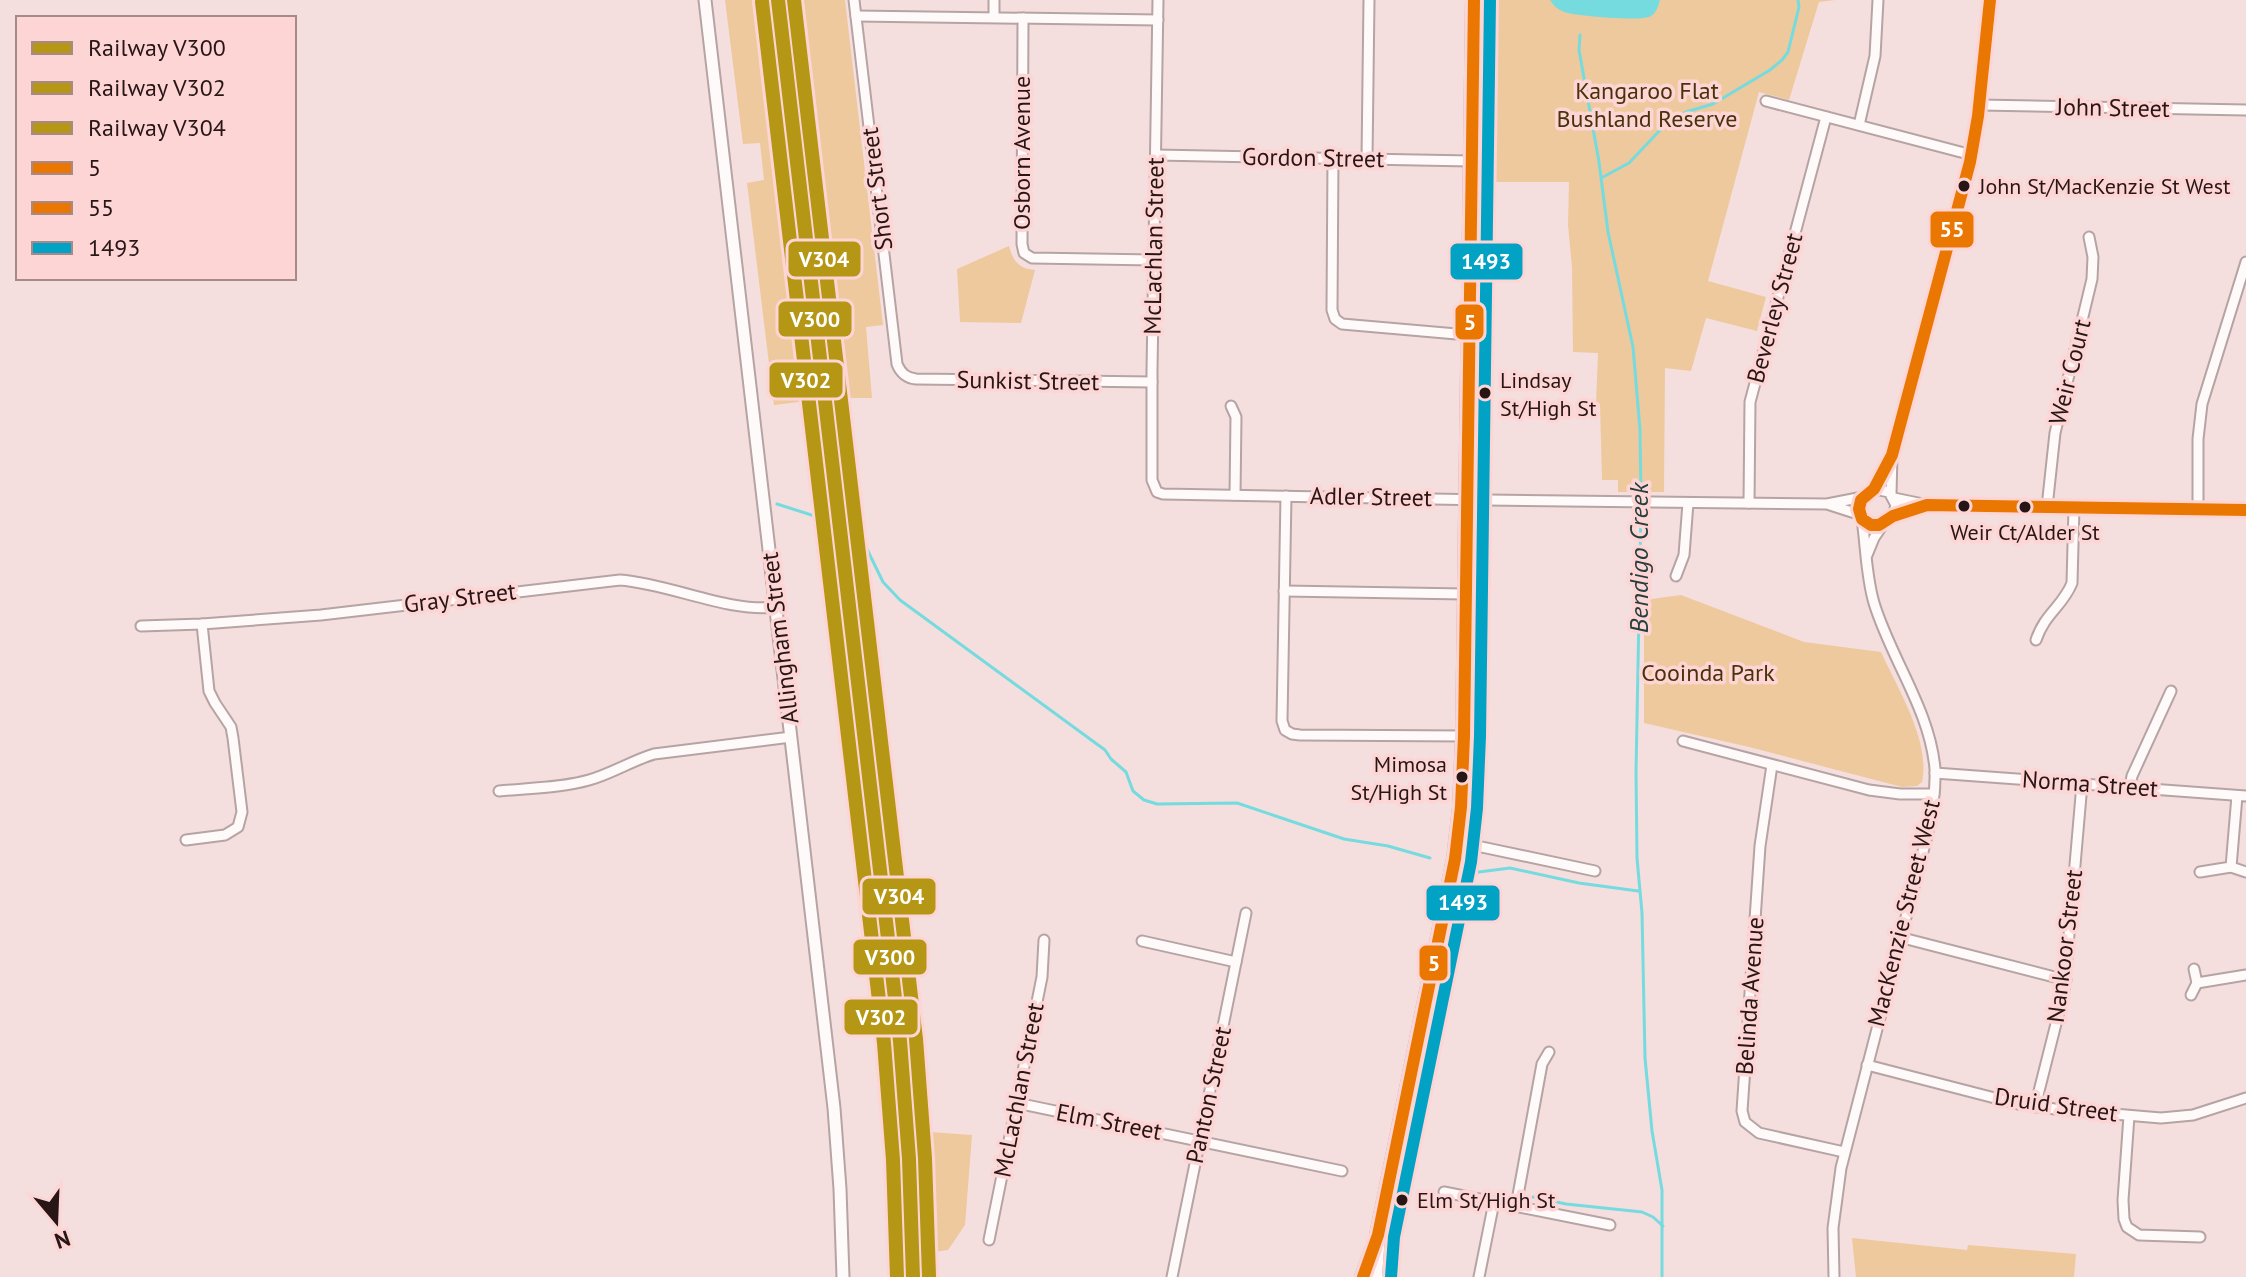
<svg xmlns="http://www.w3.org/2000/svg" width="2246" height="1277" font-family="'PT Sans',sans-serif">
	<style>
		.green { fill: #eec99d }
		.water { fill: #76dbde }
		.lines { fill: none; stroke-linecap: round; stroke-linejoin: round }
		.stream { stroke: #76dbde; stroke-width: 3 }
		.minor-casing { stroke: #b6a3a3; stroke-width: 13 }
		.tertiary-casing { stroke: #b6a3a3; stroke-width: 15 }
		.trunk-casing { stroke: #b6a3a3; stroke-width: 18 }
		.minor { stroke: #fefafa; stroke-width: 9 }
		.tertiary { stroke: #fefafa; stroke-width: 11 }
		.trunk { stroke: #fefafa; stroke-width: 14 }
		.bus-1-casing { stroke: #fed5d5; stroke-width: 18 }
		.bus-2-casing { stroke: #fed5d5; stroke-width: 18 }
		.bus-3-casing { stroke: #fed5d5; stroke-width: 18 }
		.bus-1 { stroke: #ea7702; stroke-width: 12 }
		.bus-2 { stroke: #ea7702; stroke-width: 12 }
		.bus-3 { stroke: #02a2c5; stroke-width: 12 }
		.rail-1-casing { stroke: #fed5d5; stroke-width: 20 }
		.rail-2-casing { stroke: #fed5d5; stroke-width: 20 }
		.rail-3-casing { stroke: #fed5d5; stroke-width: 20 }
		.rail-1 { stroke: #b59715; stroke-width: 14 }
		.rail-2 { stroke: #b59715; stroke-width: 14 }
		.rail-3 { stroke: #b59715; stroke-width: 14 }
		.bus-dot { fill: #281617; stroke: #fed5d5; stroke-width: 3 }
		.labels { text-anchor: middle; stroke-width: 7; stroke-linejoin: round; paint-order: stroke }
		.bus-label { font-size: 22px; fill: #281617; stroke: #fed5d5; text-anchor: start }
		.park-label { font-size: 24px; fill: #48320a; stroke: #fed5d5 }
		.street-label { font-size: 24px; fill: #281617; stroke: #fed5d5 }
		.water-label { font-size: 26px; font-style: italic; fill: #253e3e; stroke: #fed5d5 }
		.line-badge { stroke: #fed5d5; stroke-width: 3 }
		.badge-label { font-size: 22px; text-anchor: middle; font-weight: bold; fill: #fff }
	</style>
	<rect width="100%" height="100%" fill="#f5dede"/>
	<g class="green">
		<path d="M725,0H768L815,400L774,405L747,183L764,180L760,143L743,144Z"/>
		<path d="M782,0H845L883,325L866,327L872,398H829Z"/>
		<path d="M1492,0H1835L1819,2L1789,100L1759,92L1708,281L1766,297L1757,331L1706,318L1691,371L1665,368L1664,492H1618V480H1602L1600,404L1596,403L1598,353L1573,352L1572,267L1568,225L1569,182H1496L1492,186Z"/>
		<path d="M1009,246C1013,261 1019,269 1035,270L1021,323L960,322L957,269Z"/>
		<path d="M1681,595L1804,642L1881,652C1897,687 1931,742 1922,782L1917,786L1902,787L1749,747L1644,723V600Z"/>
		<path d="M916,1131L972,1135L965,1225L948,1250L920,1254Z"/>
		<path d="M1852,1238L1967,1250L1968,1245L2076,1254L2074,1277H1856Z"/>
	</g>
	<path class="water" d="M1550,0H1660C1658,6 1657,12 1651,16C1643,22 1575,16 1564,12C1557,9 1554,6 1550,0Z"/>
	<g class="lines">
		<g class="stream">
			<path d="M1580,35L1579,50L1599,162L1608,232L1633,347L1640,430L1641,498"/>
			<path d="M1603,177L1629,163L1663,127L1673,120L1686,112L1713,104L1770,70L1782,60L1788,52L1799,7L1798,0"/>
			<path d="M777,504L821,518"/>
			<path d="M1641,506L1636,772L1637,858L1642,913L1645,1058L1652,1131L1662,1190V1277"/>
			<path d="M853,539L863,541L883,582L900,600L1105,750L1111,759L1126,772L1133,791L1144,800L1157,804L1237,803L1344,839L1388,846L1430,858"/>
			<path d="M1473,870L1479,872L1510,868L1579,883L1638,891"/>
			<path d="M1533,1197L1566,1204L1642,1212L1653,1217L1663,1226"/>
		</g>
		<defs>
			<g id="minor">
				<path d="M854,0L897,364C901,374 907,378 916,379L1152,382"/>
				<path d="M1158,0L1152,371V480L1157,492L1163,494L1487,500L1827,504L1863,497"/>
				<path d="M856,16L1158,20"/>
				<path d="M994,17V0"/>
				<path d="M1023,18L1022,244L1024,253L1032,258L1154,260"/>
				<path d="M1766,101L1972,155"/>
				<path d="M1980,105L2246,110"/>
				<path d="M1859,125L1875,56L1878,0"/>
				<path d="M1156,155L1471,161"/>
				<path d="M1333,158L1332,310L1335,319L1342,324L1468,335"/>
				<path d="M1367,159L1369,0"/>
				<path d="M1231,406L1236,417L1235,495"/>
				<path d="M1874,489L1889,460"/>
				<path d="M1891,494L1892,455L1972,155L1978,116L1990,0"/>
				<path d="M1286,496L1282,721L1285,730L1292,734L1300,735L1464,736"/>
				<path d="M1894,498L1923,504"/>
				<path d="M1749,503L1750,402L1826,117"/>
				<path d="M1830,505L1861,515"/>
				<path d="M2047,507L2055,433L2092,279L2093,257L2089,237"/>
				<path d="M2198,509V439L2202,404L2246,262"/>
				<path d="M1893,516L1896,505L1889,492L1874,489C1866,495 1859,498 1860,509C1861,522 1873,529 1884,523C1888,521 1891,517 1895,515C1905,510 1916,508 1927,505L2246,510"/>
				<path d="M1867,555L1874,538L1884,523"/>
				<path d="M1676,576L1684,555L1688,503"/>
				<path d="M1284,591L1465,594"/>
				<path d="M141,626L202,624L321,615L620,580C671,584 729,613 776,607"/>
				<path d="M2036,640C2045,613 2063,606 2072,583L2074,507"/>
				<path d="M1683,741L1869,790L1900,794H1934"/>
				<path d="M1772,765L1760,846L1742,1111L1745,1122L1759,1133L1844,1152"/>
				<path d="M1935,773L2246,796"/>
				<path d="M2130,787L2132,776L2171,691"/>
				<path d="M499,791C528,788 561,788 589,780C611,774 631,761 654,754L791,737"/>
				<path d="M186,840L225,835L238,827L242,812L233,738L231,727L215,703L209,691L202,624"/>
				<path d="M1458,842L1595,871"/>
				<path d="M2231,867L2246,872"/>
				<path d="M2200,872L2231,867L2237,796"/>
				<path d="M1899,937L2066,980"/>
				<path d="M1142,941L1236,962"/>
				<path d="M2197,983L2246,975"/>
				<path d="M2191,995L2197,983L2194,969"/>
				<path d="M1867,1065L2018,1104L2055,1109L2161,1118L2193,1115L2246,1098"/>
				<path d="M1017,1103L1342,1171"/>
				<path d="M2035,1107L2064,992L2082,784"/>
				<path d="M2129,1116L2123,1200L2124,1219L2127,1227L2139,1235L2200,1237"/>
				<path d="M1444,1192L1610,1225"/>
				<path d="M1516,1206L1542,1064L1549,1052"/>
				<path d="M989,1240L1042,977L1044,940"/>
				<path d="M1172,1277L1246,913"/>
				<path d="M1479,1277L1494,1202"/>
				<path d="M1834,1277L1833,1228L1841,1168L1927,836C1932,814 1936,792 1935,769C1930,710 1891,659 1874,603C1866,576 1866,547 1862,519"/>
			</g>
			<path id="tertiary" d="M705,0L834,1108L840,1189L843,1277"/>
			<g id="trunk">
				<path d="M1363,1277L1373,1250"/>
				<path d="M1375,1277L1378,1235L1455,859L1461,807L1464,736L1474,0"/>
			</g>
		</defs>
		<use href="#minor" class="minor-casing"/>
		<use href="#tertiary" class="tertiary-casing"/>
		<use href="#trunk" class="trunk-casing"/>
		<use href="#minor" class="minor"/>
		<use href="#tertiary" class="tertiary"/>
		<use href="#trunk" class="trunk"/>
		<defs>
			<path id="bus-1" d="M1363,1277L1378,1235L1455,859L1461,807L1464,736L1474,0"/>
			<path id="bus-2" d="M1990,0L1978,116L1970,162L1892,455L1874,489L1861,500L1859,509L1862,519L1871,525H1879L1893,516L1927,505L2246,510"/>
			<path id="bus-3" d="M1391,1277L1394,1237L1471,862L1477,808L1480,736L1490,0"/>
		</defs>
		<use href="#bus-1" class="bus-1-casing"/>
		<use href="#bus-2" class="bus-2-casing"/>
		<use href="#bus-3" class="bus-3-casing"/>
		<use href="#bus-1" class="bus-1"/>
		<use href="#bus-2" class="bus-2"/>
		<use href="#bus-3" class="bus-3"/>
		<defs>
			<path id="rail-1" d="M778,0L900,1041L909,1159L913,1277"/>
			<path id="rail-2" d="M762,2L884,1043L893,1160L897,1277"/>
			<path id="rail-3" d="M794,0L916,1039L925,1158L929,1276"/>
		</defs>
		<use href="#rail-1" class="rail-1-casing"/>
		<use href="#rail-2" class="rail-2-casing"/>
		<use href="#rail-3" class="rail-3-casing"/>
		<use href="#rail-1" class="rail-1"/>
		<use href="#rail-2" class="rail-2"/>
		<use href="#rail-3" class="rail-3"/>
	</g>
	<g class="bus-dot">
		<circle cx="1964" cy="186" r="7"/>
		<circle cx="1485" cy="393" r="7"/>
		<circle cx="1964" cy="506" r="7"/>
		<circle cx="2025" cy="507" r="7"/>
		<circle cx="1462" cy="777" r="7"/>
		<circle cx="1402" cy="1200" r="7"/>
	</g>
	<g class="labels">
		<g class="bus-label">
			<text x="1979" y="194">John St/MacKenzie St West</text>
			<text x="1500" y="388">Lindsay<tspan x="1500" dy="28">St/High St</tspan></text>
			<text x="2025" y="540" text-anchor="middle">Weir Ct/Alder St</text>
			<text x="1447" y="772" text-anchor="end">Mimosa<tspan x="1447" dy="28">St/High St</tspan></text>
			<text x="1417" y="1208">Elm St/High St</text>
		</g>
		<g class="park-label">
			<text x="1647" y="99">Kangaroo Flat<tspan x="1647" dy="28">Bushland Reserve</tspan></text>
			<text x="1708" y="681">Cooinda Park</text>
		</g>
		<g class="street-label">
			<text transform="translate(2113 108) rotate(1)" y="8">John Street</text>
			<text transform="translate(1022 153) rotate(-90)" y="8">Osborn Avenue</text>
			<text transform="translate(1313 158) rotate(1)" y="8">Gordon Street</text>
			<text transform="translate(877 189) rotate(-97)" y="8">Short Street</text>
			<text transform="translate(1154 246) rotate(-89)" y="8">McLachlan Street</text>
			<text transform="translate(1775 308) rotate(-75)" y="8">Beverley Street</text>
			<text transform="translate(2070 372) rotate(-76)" y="8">Weir Court</text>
			<text transform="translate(1028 381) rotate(1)" y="8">Sunkist Street</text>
			<text transform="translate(1371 497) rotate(1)" y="8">Adler Street</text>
			<text transform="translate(460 598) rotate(-7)" y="8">Gray Street</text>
			<text transform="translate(780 638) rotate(-97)" y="8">Allingham Street</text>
			<text transform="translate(2090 784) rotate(4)" y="8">Norma Street</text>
			<text transform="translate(1904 913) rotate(-76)" y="8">MacKenzie Street West</text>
			<text transform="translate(2065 946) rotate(-83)" y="8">Nankoor Street</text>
			<text transform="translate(1750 996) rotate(-86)" y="8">Belinda Avenue</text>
			<text transform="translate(1019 1090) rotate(-79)" y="8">McLachlan Street</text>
			<text transform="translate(1209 1095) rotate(-78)" y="8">Panton Street</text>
			<text transform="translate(2056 1105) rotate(8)" y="8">Druid Street</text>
			<text transform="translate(1109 1122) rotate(11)" y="8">Elm Street</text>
		</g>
		<g class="water-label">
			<text transform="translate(1639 558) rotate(-90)" y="9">Bendigo Creek</text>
		</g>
	</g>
	<g class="line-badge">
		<rect x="1929" y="210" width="46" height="39" rx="8" fill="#ea7702"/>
		<rect x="787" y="240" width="75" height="38" rx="8" fill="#b59715"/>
		<rect x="1449" y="242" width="75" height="39" rx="8" fill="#02a2c5"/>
		<rect x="777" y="300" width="76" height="38" rx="8" fill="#b59715"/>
		<rect x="1454" y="303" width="31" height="38" rx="8" fill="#ea7702"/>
		<rect x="768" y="361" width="76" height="38" rx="8" fill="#b59715"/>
		<rect x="861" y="877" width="76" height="39" rx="8" fill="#b59715"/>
		<rect x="1425" y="884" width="76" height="38" rx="8" fill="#02a2c5"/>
		<rect x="852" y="938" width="76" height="38" rx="8" fill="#b59715"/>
		<rect x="1418" y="944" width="31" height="38" rx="8" fill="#ea7702"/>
		<rect x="843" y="998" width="76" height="38" rx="8" fill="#b59715"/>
	</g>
	<g class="badge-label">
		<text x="1952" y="237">55</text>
		<text x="824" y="267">V304</text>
		<text x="1486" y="269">1493</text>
		<text x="815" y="327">V300</text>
		<text x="1470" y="330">5</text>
		<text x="806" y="388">V302</text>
		<text x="899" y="904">V304</text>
		<text x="1463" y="910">1493</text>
		<text x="890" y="965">V300</text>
		<text x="1434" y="971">5</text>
		<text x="881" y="1025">V302</text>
	</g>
	<rect x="16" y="16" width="280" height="264" fill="#fed5d5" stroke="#a88989" stroke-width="2"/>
	<rect x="32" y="42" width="40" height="12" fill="#b59715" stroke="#a88989" stroke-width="2"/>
	<text x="88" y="56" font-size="24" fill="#281617">Railway V300</text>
	<rect x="32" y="82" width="40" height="12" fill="#b59715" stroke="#a88989" stroke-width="2"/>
	<text x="88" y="96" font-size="24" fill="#281617">Railway V302</text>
	<rect x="32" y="122" width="40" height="12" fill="#b59715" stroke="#a88989" stroke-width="2"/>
	<text x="88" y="136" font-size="24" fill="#281617">Railway V304</text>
	<rect x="32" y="162" width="40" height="12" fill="#ea7702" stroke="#a88989" stroke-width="2"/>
	<text x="88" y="176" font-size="24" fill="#281617">5</text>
	<rect x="32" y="202" width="40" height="12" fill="#ea7702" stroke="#a88989" stroke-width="2"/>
	<text x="88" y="216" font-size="24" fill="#281617">55</text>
	<rect x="32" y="242" width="40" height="12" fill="#02a2c5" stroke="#a88989" stroke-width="2"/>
	<text x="88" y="256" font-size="24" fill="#281617">1493</text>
	<g transform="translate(56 1221) rotate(161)" stroke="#fed5d5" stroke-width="6" paint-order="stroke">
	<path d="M0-6L14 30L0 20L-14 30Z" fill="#281617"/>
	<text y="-12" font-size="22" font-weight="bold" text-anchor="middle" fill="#281617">N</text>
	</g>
</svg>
